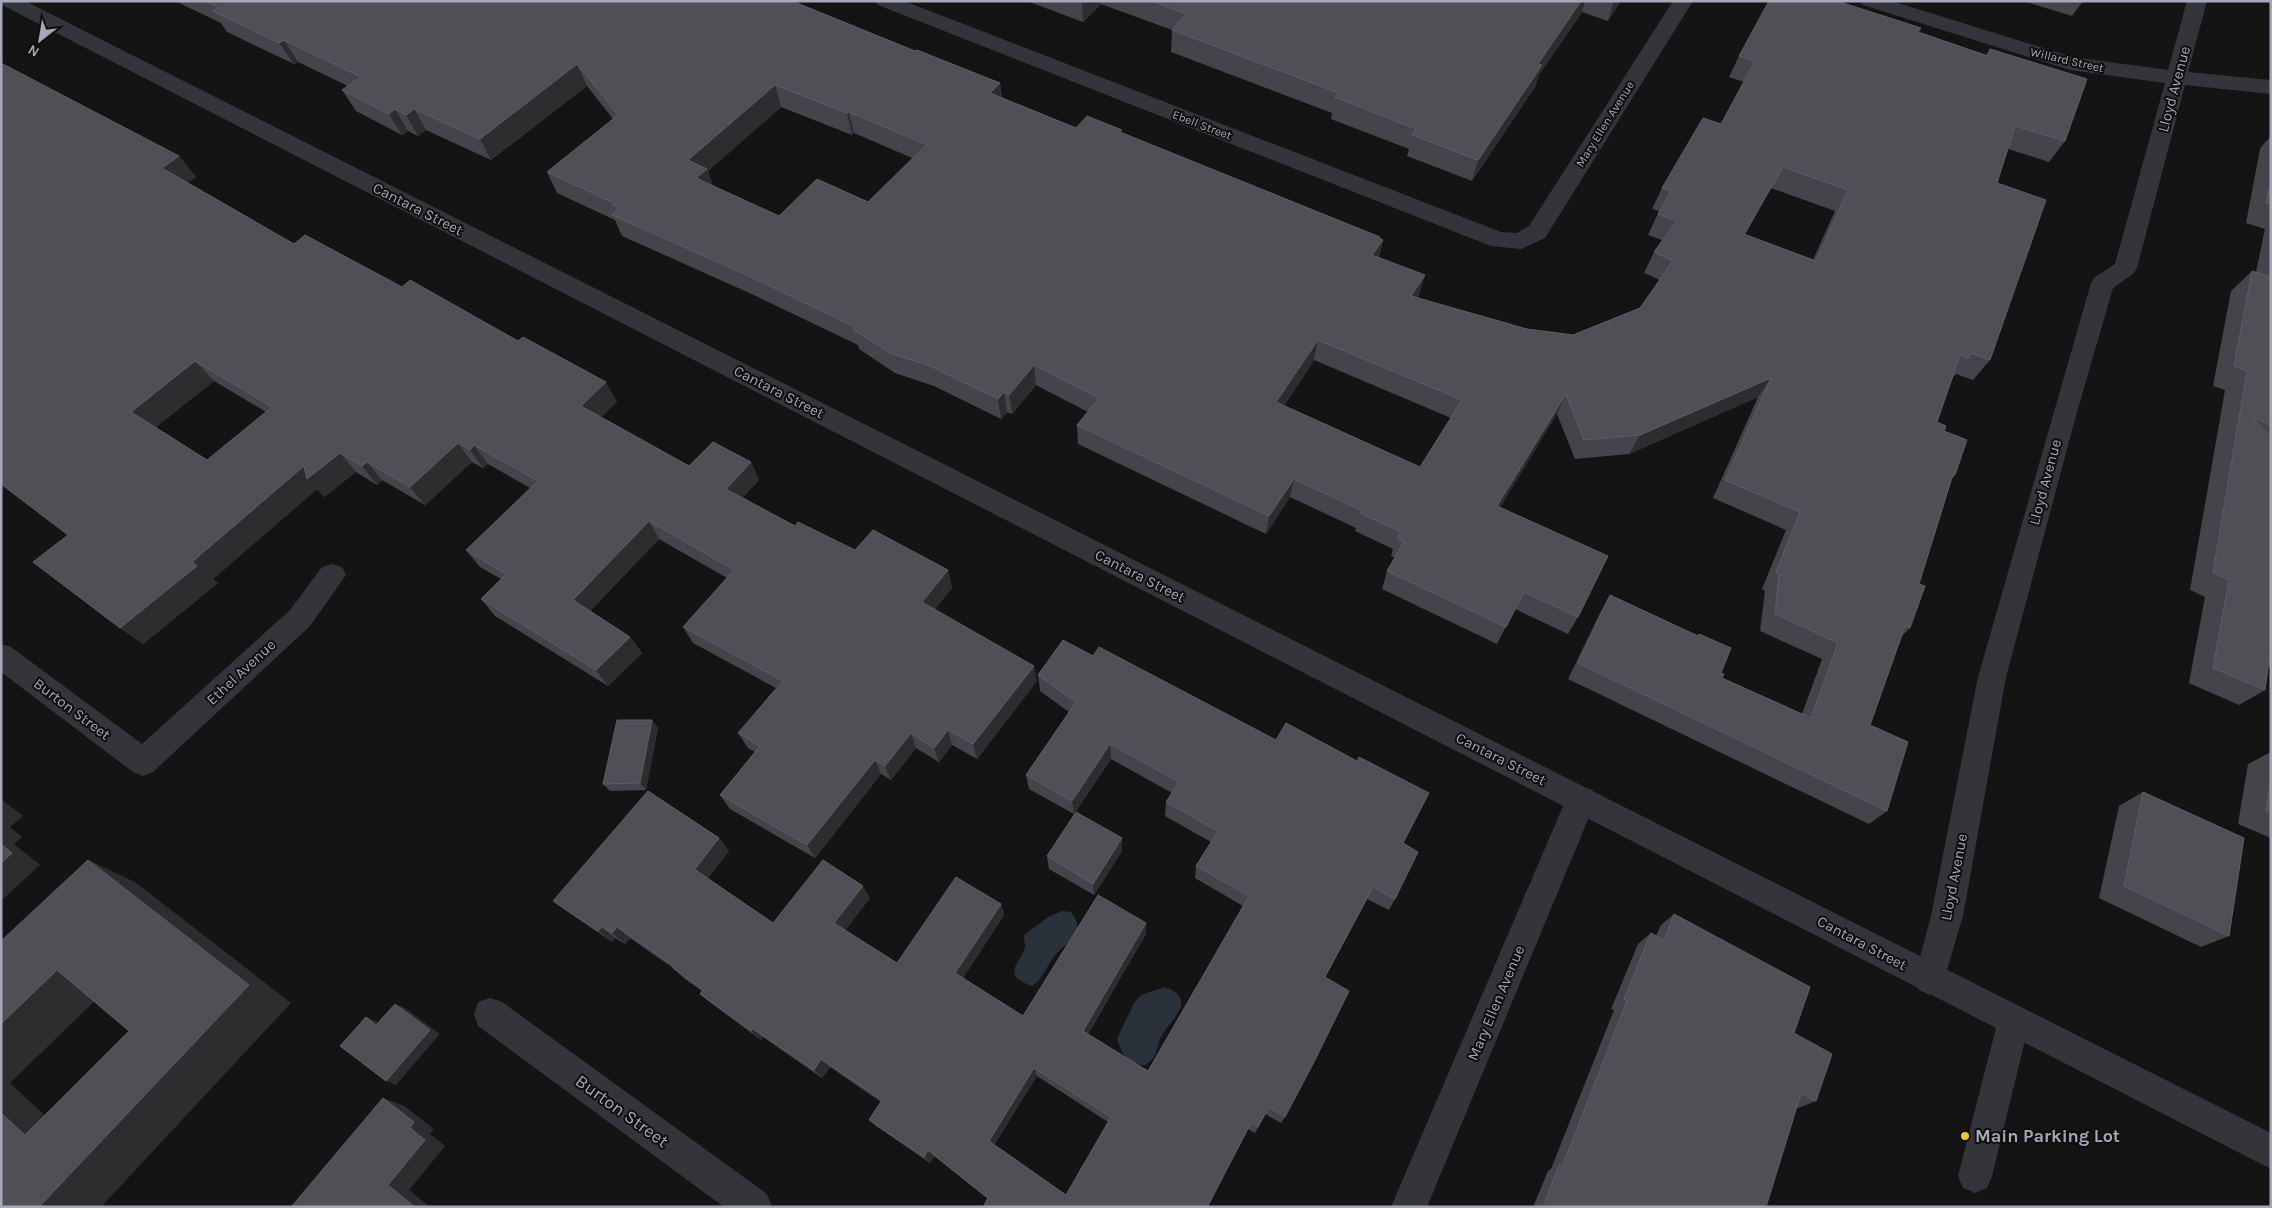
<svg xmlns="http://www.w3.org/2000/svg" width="2272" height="1208" font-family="Karla,sans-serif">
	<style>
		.water { fill: #29313a }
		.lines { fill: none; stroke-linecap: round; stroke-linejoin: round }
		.service { fill: #34353b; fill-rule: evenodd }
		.minor { fill: #34353b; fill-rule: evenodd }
		.tertiary { fill: #34353b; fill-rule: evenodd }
		.wall { fill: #45444a; fill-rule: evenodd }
		.shaded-wall { fill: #2d2d30 }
		.building { fill: #504f56; stroke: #5d5d65; fill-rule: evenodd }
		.poi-dot { fill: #f7c52a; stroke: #0f0f10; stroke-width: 2 }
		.labels { text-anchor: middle; stroke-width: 4; stroke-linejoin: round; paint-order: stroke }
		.far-street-label { font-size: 12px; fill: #a5a8b6; stroke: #0f0f10 }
		.street-label { font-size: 15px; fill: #a5a8b6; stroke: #0f0f10 }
		.near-street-label { font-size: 18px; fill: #a5a8b6; stroke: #0f0f10 }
		.near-poi-label { font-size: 18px; font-weight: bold; fill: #a5a8b6; stroke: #0f0f10; text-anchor: start }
	</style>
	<rect width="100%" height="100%" fill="#141415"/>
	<g class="water">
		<path d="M1062,911L1071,912C1089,936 1065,941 1053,958C1045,969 1043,979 1032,986C998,975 1023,961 1025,946C1025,941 1023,939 1025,934L1050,916Z"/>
		<path d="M1165,987C1201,1000 1167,1022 1160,1039C1156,1050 1157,1059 1145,1065C1127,1065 1122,1055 1117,1039L1134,1003L1141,995Z"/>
	</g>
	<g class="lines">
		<path class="service" d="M2014,1004L2025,1009L2030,1020L1992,1176L1987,1188L1975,1193L1963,1188L1958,1176L1998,1020L2003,1009Z"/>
		<g class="minor">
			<path d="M875,1H904L1501,232L1517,233L1529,226L1673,1H1693L1545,238L1521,249L1491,246L878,5Z"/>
			<path d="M1860,1H1892L2072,57L2168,70L2187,1H2207L2188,72L2271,80V94L2185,85L2137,268L2133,274L2113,288L2077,412L2006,677L1963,916L1941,990L1930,995L1919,990L1914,979L1931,916L1978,677L2091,283L2095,277L2115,264L2165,83L2070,70L1863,5Z"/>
			<path d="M332,564L342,567L346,575L310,626L153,772L143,776L133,772L1,672V644L11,647L142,744L290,610L322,567Z"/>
			<path d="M1581,786L1592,790L1596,800L1427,1207H1391L1570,790Z"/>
			<path d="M490,998L502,1002L767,1194L772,1207H724L478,1026L474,1014L478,1002Z"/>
		</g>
		<path class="tertiary" d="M1,1H25L2271,1133V1169L2,5Z"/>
	</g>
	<g class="wall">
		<path d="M175,1H792L915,51L1000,83L1002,98L1076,128L1122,133L1380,237V239L1383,240L1379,257L1419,296L1418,298L1527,329L1573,335L1640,308L1660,280L1644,273L1654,252L1662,240L1648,235L1659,211L1652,209L1662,188L1721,124L1744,82L1729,77L1739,56L1918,32L1986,55L1990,49L2065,141L2049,162L2008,149L1997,183L1990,360L1973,380L1956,374L1953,377L1937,422L1944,431L1955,475L1952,479L1919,584L1910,628L1902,636L1870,725L1887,811L1869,824L1568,679L1600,613L1610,595L1698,636L1699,634L1721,673L1722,678L1802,714L1822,659L1760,631L1765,591L1762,589L1786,530L1713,498L1758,397L1629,454L1575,459L1557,414L1500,507L1578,617L1568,634L1515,609L1497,644L1382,589L1387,571L1395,558L1391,556L1393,549L1355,531L1356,528L1290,497L1266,534L1078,444L1077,425L1088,412L1036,385L1012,414L1007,412L1001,419L934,386L895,373L859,349L858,345L756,296L622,236L615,220L557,193L547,172L613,119L587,86L491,160L426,130L418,136L408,131L402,135L356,111L342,90L348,86L298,62L294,64L227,32L221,23ZM781,107L852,135L854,133L912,158L868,202L779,216L713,186L708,171ZM1771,188L1835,211L1813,260L1745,235ZM1314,360L1451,418L1420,467L1284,406Z"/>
		<path d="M1027,1H1621L1608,21L1582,12L1539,75L1535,87L1472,181L1407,156L1409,149L1331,119L1332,113L1171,52L1172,30L1101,4L1083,22Z"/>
		<path d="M2023,1H2083L2072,16Z"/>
		<path d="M2271,136V666L2268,665L2265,690L2239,705L2189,683L2205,597L2190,590L2225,390L2213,386L2231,291L2252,271L2256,272L2265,229L2246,223L2260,149L2262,146Z"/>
		<path d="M179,156L196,177L187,183L294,244L617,402L601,417L689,466L751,462L759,480L742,498L795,526L855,550L948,570L952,588L935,609L1037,681L977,759L952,745L939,762L916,748L891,780L881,774L815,858L730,809L720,795L755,752L748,748L738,733L776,688L693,643L683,627L727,578L659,539L590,611L630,637L642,653L608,686L495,616L481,599L501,579L480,567L466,550L530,488L488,464L483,468L472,462L425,505L382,480L377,485L356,472L324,497L317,489L213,579L218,583L143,644L120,628L68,535ZM214,381L266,412L207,460L156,427Z"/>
		<path d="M1038,675L1403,844L1395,899L1389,910L1367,899L1325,977L1285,1117L1281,1123L1265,1114L1255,1133L1248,1129L1208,1207L988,1199L934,1156L930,1163L876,1126L869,1120L881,1102L830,1067L822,1078L763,1037L761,1040L711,1003L700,994L702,991L685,979L673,968L630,938L625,944L615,938L612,942L568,912L553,901L719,838L729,851L707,879L773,923L870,898L845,930L897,963L1001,904L1004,915L963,978L1023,1016L1146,934L1088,1034L1148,1071L1243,906L1195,878L1196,866L1211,842L1165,816L1166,802L1172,793L1111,759L1074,814L1029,789L1026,775L1069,712L1040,691ZM1037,1076L1108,1122L1066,1195L994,1145Z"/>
		<path d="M652,720L658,728L646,790L610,791L603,784Z"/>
		<path d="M2271,752V838L2238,824L2248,764Z"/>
		<path d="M2143,792L2229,936L2201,947L2099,898L2119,806Z"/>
		<path d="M1122,851L1094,895L1049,869L1047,856Z"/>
		<path d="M1674,914L1794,1033L1816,1101L1798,1108H1797L1766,1207H1533L1548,1171L1551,1169L1614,1010L1611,1009L1638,944L1651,933L1656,936L1661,925Z"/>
	</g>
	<g class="shaded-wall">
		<path d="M1082,1H1101V4L1083,22Z"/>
		<path d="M1581,1H1585L1582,12L1539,75L1535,87L1472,181L1478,160L1538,64Z"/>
		<path d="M1614,1H1621L1608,21Z"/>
		<path d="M284,40L298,62L294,64L279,43Z"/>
		<path d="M577,64L587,86L491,160L480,139Z"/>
		<path d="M1000,83L1002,105L990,93Z"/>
		<path d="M775,85L781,107L708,171L715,190L697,181L688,160Z"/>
		<path d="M395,109L408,131L402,135L389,114Z"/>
		<path d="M414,109L426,130L418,136L406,115Z"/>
		<path d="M849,112L854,133L852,135L847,113Z"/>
		<path d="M179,156L196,177L179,189L162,168Z"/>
		<path d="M1783,167L1771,188L1733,255L1744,234Z"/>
		<path d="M1380,237L1378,247L1383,240L1378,261L1372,255Z"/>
		<path d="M1425,275L1419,296L1406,316L1411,296Z"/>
		<path d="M1318,340L1314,360L1273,422L1276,402Z"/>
		<path d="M195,361L214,381L151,431L131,412Z"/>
		<path d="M1034,365L1036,385L1012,414L1009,395Z"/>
		<path d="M1771,378L1758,397L1629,454L1640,435Z"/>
		<path d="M606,382L617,402L592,426L581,406Z"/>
		<path d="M1004,392L1007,412L1001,419L998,399Z"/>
		<path d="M1566,394L1557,414L1490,524L1497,506Z"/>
		<path d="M458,443L472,462L425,505L410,487Z"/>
		<path d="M474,445L488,464L483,468L470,450Z"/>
		<path d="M340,453L356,472L324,497L317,489L213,579L218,583L143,644L120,628L192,562L304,466Z"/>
		<path d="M367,462L382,480L377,485L362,466Z"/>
		<path d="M751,462L759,480L734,507L726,489Z"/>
		<path d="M1294,479L1290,497L1266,534L1269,516Z"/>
		<path d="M649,521L659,539L585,616L573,600Z"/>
		<path d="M948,570L952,588L927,619L922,602Z"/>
		<path d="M630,637L642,653L608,686L596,670Z"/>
		<path d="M1034,666L1037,681L977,759L973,744Z"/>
		<path d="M652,720L658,728L646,790L640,783Z"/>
		<path d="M948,730L952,745L939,762L934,748Z"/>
		<path d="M911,733L916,748L891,780L885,766Z"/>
		<path d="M1110,744L1111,759L1074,814L1072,801Z"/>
		<path d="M875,760L881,774L815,858L807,845Z"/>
		<path d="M1,799L23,816L10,827L22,837L14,844L40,865L1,901Z"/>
		<path d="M719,838L729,851L706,881L695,869Z"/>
		<path d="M1122,838V851L1094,895L1093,884Z"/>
		<path d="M88,860L135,882L291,1003L101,1207H39L249,985Z"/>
		<path d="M863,886L870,898L842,935L834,923Z"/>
		<path d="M1001,904L1004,915L960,983L955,973Z"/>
		<path d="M1146,923V934L1084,1040L1083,1031Z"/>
		<path d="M602,927L615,938L612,942L598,931Z"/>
		<path d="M617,927L630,938L625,944L612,933Z"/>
		<path d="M57,970L107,989L10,1083L79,1147L25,1135L1,1113V1024Z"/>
		<path d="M395,1004L405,1008L440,1034L396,1085L386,1081Z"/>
		<path d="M366,1017L377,1022L387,1029L376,1025Z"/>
		<path d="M753,1029L763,1037L761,1040L751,1031Z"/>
		<path d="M821,1059L830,1067L822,1078L814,1070Z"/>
		<path d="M1034,1068L1037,1076L993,1147L989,1141Z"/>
		<path d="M383,1098L403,1105L434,1129L430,1134L445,1146L409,1190L430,1207H415L388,1185L410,1128Z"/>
		<path d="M928,1150L934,1156L930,1163L924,1157Z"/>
	</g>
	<g class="building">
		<path d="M206,1H792L915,51L917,50L1000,83L990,93L1076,128L1087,116L1122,130L1120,132L1380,237L1379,238L1383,240L1372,255L1425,275L1411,296L1527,329L1573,335L1640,308L1673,261L1654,252L1677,221L1658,214L1671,191L1662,188L1703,118L1721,124L1755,61L1739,56L1769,1H1837L1921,28L1918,32L1988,56L1990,49L2087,79L2065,141L2015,126L1997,183L2046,200L1990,360L1971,353L1968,359L1960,355L1937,422L1946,426L1944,431L1967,440L1955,475L1953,474L1919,584L1925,586L1910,628L1905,626L1870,725L1908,742L1887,811L1578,663L1610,595L1698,636L1699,634L1731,648L1721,673L1724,674L1722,678L1811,718L1838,643L1775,614L1779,574L1776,572L1800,512L1725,480L1771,378L1640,435L1584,440L1566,394L1497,506L1608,556L1578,617L1524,592L1506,627L1387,571L1404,542L1397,539L1401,532L1360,513L1362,511L1294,479L1269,516L1077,425L1099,398L1034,365L1009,395L1004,392L998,399L930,366L890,353L853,329L855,327L749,276L612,215L619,208L612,205L614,203L547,172L618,115L577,64L480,139L414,109L406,115L395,109L389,114L342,90L361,77L284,40L279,43L213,11L218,7ZM775,85L847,113L849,112L927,145L868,202L817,179L779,216L696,178L707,169L688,160ZM1783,167L1848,190L1816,261L1744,234ZM1318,340L1462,400L1420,467L1276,402Z"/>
		<path d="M1152,1H1581L1538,64L1542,65L1478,160L1412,135L1416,129L1335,97L1339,93L1172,30L1186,14Z"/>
		<path d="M1,63L179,156L162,168L294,244L305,235L402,287L410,280L518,341L523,337L606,382L581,406L689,466L713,442L751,462L726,489L795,526L798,522L855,550L873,530L948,570L922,602L1034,666L973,744L948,730L934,748L911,733L885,766L875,760L807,845L720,795L760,746L738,733L783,681L683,627L734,570L649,521L573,600L630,637L596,670L481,599L506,574L466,550L538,481L474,445L470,450L458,443L410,487L367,462L362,466L340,453L307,479L304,466L192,562L197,566L120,628L33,562L68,535L1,484ZM195,361L272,407L207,460L131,412Z"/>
		<path d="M2271,179V204L2266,203Z"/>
		<path d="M2252,271L2271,277V425L2253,418L2271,438V645L2265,690L2213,668L2229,580L2213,573L2247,371L2234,366Z"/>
		<path d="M1063,640L1093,656L1099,647L1276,740L1286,723L1357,761L1359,757L1429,793L1403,843L1418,852L1395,899L1373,887L1325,977L1349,991L1314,1062L1285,1117L1269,1107L1258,1127L1251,1123L1207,1207H983L988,1198L928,1150L924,1157L869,1120L882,1100L821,1059L814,1070L753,1029L751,1031L700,994L703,990L673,968L675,967L617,927L612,933L602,927L598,931L553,901L648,791L719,838L695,869L697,871L773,923L823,860L863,886L834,923L897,963L956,877L1001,904L955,973L1023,1016L1098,895L1146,923L1083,1031L1148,1071L1249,896L1196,866L1218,831L1166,802L1179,782L1110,744L1072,801L1026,775L1076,702L1038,675ZM1034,1068L1111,1117L1066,1195L989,1141Z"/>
		<path d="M617,720H652L640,783L603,784Z"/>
		<path d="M2271,777V813L2266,811Z"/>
		<path d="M2143,792L2244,838L2229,936L2124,886Z"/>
		<path d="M1076,812L1122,838L1093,884L1047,856Z"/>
		<path d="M1,844L12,853L1,863Z"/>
		<path d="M88,860L249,985L39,1207H1V1113L25,1135L129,1031L57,970L1,1024V941Z"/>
		<path d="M1674,914L1810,987L1794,1033L1832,1054L1816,1101L1801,1093L1766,1207H1543L1559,1165L1562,1167L1627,1001L1624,999L1651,933L1664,940Z"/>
		<path d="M395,1004L430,1030L386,1081L340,1046L366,1017L376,1025Z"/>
		<path d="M383,1098L414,1122L410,1128L425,1140L388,1185L415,1207H291Z"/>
	</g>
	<circle class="poi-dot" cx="1965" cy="1136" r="5"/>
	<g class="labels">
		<g class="far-street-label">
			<text transform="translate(2067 60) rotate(13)" y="4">Willard Street</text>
			<text transform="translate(1605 124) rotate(-58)" y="4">Mary Ellen Avenue</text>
			<text transform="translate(1202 125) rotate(21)" y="4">Ebell Street</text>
		</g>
		<g class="street-label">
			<text transform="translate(2174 89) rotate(-75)" y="5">Lloyd Avenue</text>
			<text transform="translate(418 209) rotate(27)" y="5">Cantara Street</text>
			<text transform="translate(779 392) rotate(27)" y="5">Cantara Street</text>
			<text transform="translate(2045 482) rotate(-75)" y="5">Lloyd Avenue</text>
			<text transform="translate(1140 576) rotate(27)" y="5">Cantara Street</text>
			<text transform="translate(241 672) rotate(-43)" y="5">Ethel Avenue</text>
			<text transform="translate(72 709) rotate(37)" y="5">Burton Street</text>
			<text transform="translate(1501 759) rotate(27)" y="5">Cantara Street</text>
			<text transform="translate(1954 877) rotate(-79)" y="5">Lloyd Avenue</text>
			<text transform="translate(1862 943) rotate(28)" y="5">Cantara Street</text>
			<text transform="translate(1496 1003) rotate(-67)" y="5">Mary Ellen Avenue</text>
		</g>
		<g class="near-street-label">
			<text transform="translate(622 1111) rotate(36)" y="6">Burton Street</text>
		</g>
		<g class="near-poi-label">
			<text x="1975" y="1142">Main Parking Lot</text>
		</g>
	</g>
	<rect width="2272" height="1208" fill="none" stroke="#a5a8b6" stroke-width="5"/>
	<g transform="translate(40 40) rotate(211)" stroke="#0f0f10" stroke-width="4" paint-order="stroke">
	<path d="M0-4L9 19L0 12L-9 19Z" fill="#a5a8b6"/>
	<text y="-8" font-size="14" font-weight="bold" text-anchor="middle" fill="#a5a8b6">N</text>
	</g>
</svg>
